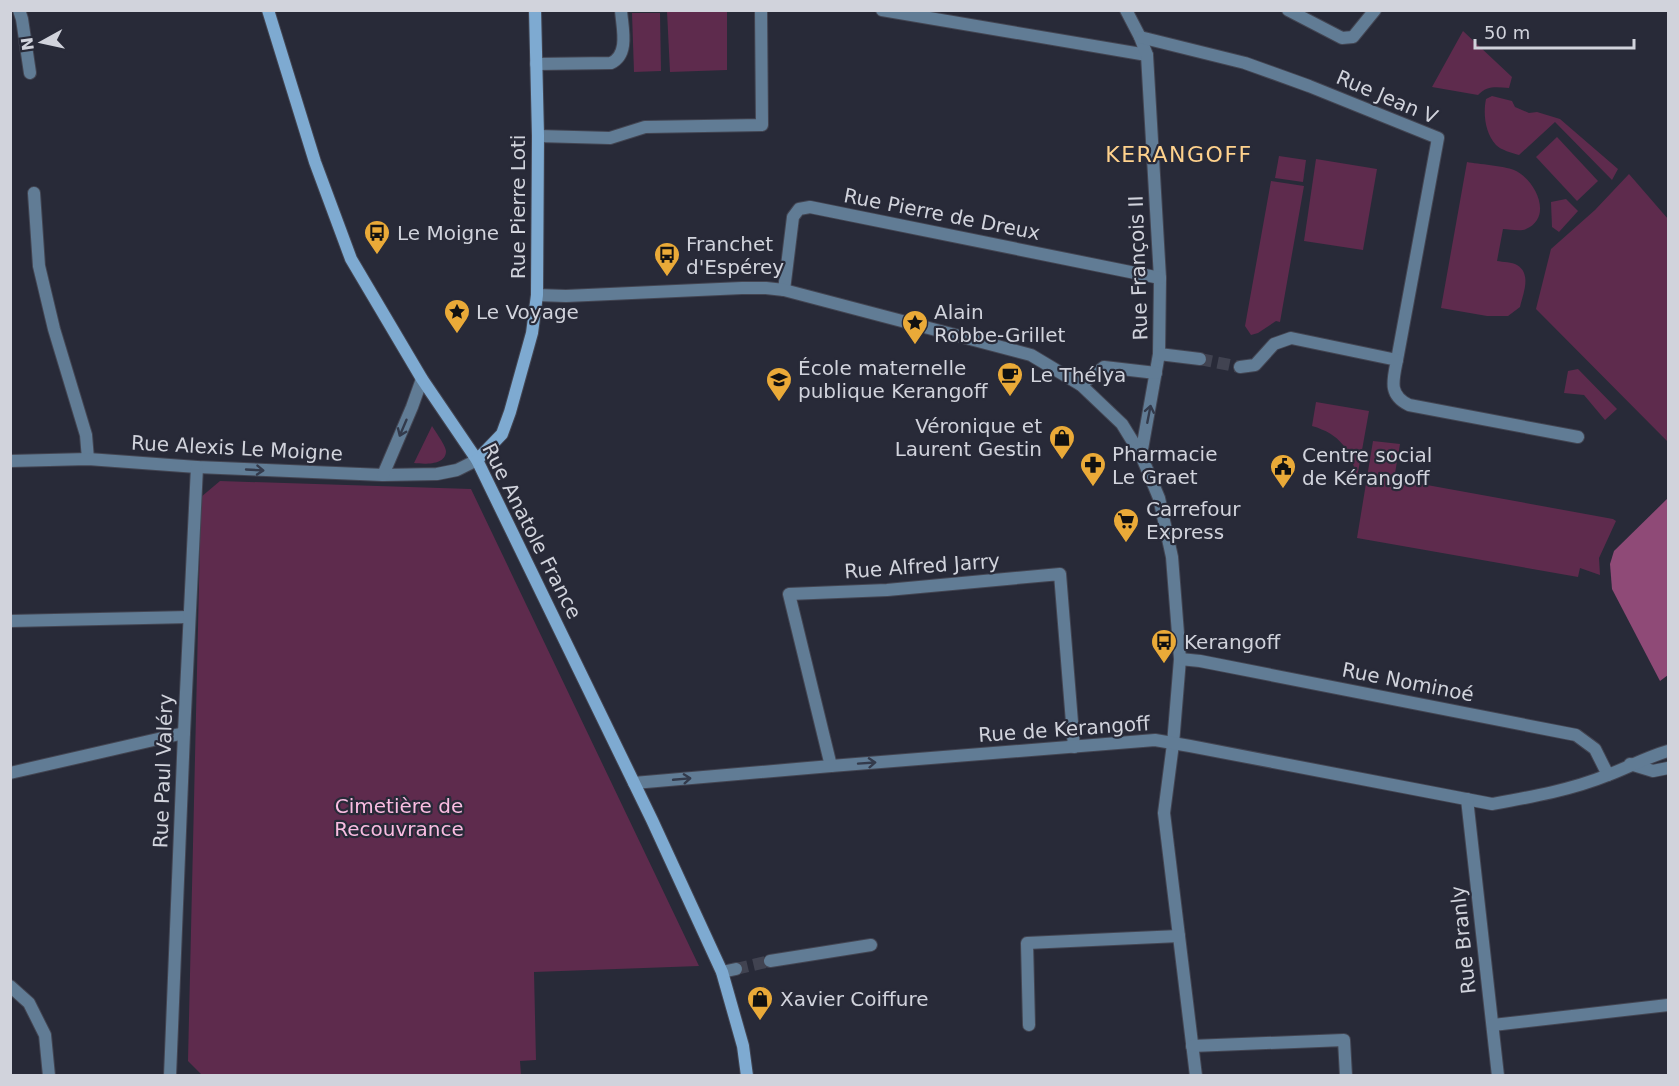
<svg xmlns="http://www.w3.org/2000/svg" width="1679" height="1086" font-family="'DejaVu Sans',sans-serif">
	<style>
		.green { fill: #5e2b4d }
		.forest { fill: #8f4a77 }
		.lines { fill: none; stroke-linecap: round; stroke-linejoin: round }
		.street-tunnel { stroke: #414351; stroke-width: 12; stroke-dasharray: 12 6; stroke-linecap: butt }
		.street-casing { stroke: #434552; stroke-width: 14 }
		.secondary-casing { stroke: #434552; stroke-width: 14 }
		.street { stroke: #617c95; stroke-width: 12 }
		.secondary { stroke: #7eaad1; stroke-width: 12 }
		.oneway { stroke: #333a4b }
		.labels { text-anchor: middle; stroke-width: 4.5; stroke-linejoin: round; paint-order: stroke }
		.street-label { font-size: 20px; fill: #d1d3dc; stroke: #282a38 }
		.poi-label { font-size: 20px; fill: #d1d3dc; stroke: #282a38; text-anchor: start }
		.park-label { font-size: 20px; fill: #f9bce1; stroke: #282a38 }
		.quarter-label { font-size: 22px; letter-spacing: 1.5px; fill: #ffd28d; stroke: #282a38 }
	</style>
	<rect width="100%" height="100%" fill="#282a38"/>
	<g class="green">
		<path d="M667,11H727V70L670,72Z"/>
		<path d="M632,13H660L661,71L634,72Z"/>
		<path d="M1463,31L1512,77L1509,88C1497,87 1487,85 1478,95L1432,87Z"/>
		<path d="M1492,96L1512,101L1515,107L1529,113L1537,112L1560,119L1618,169L1612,180L1555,122L1519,155C1512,153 1501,150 1496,145C1485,133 1483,114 1486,99Z"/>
		<path d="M1557,137L1598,181L1577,201L1536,157Z"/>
		<path d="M1279,156L1306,160L1303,182L1275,178Z"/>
		<path d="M1316,159L1377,169L1363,250L1304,241Z"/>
		<path d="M1467,162C1478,164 1504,166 1514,170C1535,179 1554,217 1526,229C1520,232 1510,229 1503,229L1497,261C1503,262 1512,262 1517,265C1532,274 1523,294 1520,307L1508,316H1487L1441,308Z"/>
		<path d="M1629,174L1668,219V442L1536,309L1551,249L1595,210Z"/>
		<path d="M1271,181L1304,186L1280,322L1276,321L1258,333L1251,335L1245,326Z"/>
		<path d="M1566,199L1578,211L1559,232L1552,227L1551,202Z"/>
		<path d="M1578,369L1617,409L1605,420L1584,395L1564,393L1568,371Z"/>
		<path d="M1316,402L1369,411L1357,478C1351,450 1340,434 1312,426Z"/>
		<path d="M432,426C435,431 446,446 446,451C446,466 423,464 414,463Z"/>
		<path d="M1373,441L1400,444L1394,479L1613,519L1616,521L1599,558L1600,575L1580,568L1578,577L1357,538Z"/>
		<path d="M220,481L471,489L699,966L534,972L536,1060L520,1061L521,1075L203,1076L188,1061L201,497Z"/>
	</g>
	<path class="forest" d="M1668,498V675L1660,681L1612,589L1610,564L1614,551Z"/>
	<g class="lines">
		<g class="street-tunnel">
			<path d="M1200,359L1240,367"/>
			<path d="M736,969L770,961"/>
		</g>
		<defs>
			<g id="street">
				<path d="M19,10L22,19L30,73"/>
				<path d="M882,10L1147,55"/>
				<path d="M1126,10L1140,37L1147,55L1160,278L1159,354L1141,455"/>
				<path d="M1288,10L1342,38L1353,37L1375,10"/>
				<path d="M1140,37L1245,63L1309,86L1438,138L1397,360"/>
				<path d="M536,64L611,63C630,54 622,27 621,10"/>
				<path d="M538,136L610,138L645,127L762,125L761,10"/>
				<path d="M34,193L39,266L54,329L86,435L88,459"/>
				<path d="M784,290L793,217L799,209L810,207L1160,278"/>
				<path d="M537,295L566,296L742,288H766L784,290L1031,355L1081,385L1122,424L1141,455L1159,498L1172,557L1180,659L1173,744L1164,813L1196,1076"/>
				<path d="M1159,354L1200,359"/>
				<path d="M1240,367L1255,365L1274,344L1291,338L1397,360C1393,380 1388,395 1409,405L1578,437"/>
				<path d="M1081,385L1104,367L1156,373"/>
				<path d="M10,461L88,459L197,467L383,475L437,474L457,470L477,460"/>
				<path d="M383,475L412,407L422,379"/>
				<path d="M10,621L189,617"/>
				<path d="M1180,659L1200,661L1576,735L1595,749L1608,775"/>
				<path d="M1630,764L1653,771L1668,768"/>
				<path d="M831,766L789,594L887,590L1060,574L1074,747"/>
				<path d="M10,773L184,733"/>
				<path d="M634,783L831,766L1155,740L1190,746L1492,804C1531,797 1571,790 1608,775C1629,767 1647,757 1668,751"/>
				<path d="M1467,799L1498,1076"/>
				<path d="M770,961L871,945"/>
				<path d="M722,972L736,969"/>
				<path d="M10,986L29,1003L45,1035L49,1076"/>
				<path d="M1029,1025L1027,943L1179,936"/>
				<path d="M1493,1025L1668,1005"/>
				<path d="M1192,1046L1344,1040L1346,1076"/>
				<path d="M170,1076L184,733L197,467"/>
			</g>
			<g id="secondary">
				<path d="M268,10L315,162L351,259L422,379L477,460L652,820L722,972L743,1046L747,1076"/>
				<path d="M477,460L502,434L510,412L532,333L537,295L538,136L535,10"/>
			</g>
		</defs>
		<use href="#street" class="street-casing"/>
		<use href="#secondary" class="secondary-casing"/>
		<use href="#street" class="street"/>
		<use href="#secondary" class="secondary"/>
	</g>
	<defs><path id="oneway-shaft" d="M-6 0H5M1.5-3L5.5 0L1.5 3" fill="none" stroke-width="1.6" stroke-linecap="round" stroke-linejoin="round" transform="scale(1.5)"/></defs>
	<g class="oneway">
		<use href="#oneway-shaft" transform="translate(1149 414) rotate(-79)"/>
		<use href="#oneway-shaft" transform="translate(403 428) rotate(113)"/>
		<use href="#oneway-shaft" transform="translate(255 470) rotate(3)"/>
		<use href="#oneway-shaft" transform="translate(867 763) rotate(-4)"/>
		<use href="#oneway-shaft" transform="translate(682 779) rotate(-5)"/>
	</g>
	<defs>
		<symbol id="bus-pin" viewBox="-11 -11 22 30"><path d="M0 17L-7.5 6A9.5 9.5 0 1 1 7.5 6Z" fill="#eaaa38" stroke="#282a38"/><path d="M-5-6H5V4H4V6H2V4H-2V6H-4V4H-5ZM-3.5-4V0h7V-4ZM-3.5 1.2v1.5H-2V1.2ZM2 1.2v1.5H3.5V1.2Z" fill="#111"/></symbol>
		<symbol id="sight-pin" viewBox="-11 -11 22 30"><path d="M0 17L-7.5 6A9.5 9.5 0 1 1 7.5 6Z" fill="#eaaa38" stroke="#282a38"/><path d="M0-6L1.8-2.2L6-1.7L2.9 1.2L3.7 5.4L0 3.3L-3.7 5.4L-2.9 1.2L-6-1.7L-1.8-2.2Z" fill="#111"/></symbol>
		<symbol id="cafe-pin" viewBox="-11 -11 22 30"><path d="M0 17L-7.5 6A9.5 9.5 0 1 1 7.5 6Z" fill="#eaaa38" stroke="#282a38"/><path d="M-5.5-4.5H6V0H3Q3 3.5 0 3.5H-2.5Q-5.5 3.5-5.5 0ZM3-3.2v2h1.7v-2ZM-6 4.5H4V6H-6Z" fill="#111"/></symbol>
		<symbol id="school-pin" viewBox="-11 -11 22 30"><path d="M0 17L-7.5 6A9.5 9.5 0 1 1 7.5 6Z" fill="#eaaa38" stroke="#282a38"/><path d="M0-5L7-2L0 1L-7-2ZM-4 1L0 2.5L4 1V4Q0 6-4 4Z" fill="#111"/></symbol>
		<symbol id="shop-pin" viewBox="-11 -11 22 30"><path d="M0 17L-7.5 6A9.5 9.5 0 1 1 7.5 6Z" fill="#eaaa38" stroke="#282a38"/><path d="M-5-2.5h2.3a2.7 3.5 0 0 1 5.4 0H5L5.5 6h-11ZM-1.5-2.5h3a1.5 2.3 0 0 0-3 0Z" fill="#111"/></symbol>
		<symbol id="pharmacy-pin" viewBox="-11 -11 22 30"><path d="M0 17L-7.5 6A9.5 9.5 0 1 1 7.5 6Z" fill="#eaaa38" stroke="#282a38"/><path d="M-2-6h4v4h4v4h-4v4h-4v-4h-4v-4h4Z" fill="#111"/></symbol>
		<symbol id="civic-pin" viewBox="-11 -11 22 30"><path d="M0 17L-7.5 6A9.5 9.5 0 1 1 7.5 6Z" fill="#eaaa38" stroke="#282a38"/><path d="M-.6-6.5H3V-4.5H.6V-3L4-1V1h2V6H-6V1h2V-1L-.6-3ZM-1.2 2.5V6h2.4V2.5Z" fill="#111"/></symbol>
		<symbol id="supermarket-pin" viewBox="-11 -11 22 30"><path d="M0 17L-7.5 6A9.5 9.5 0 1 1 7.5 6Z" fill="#eaaa38" stroke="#282a38"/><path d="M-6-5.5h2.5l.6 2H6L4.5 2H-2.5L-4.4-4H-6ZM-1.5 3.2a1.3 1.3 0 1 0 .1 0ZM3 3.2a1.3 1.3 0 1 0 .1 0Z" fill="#111"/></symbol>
	</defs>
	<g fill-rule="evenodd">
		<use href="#bus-pin" x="362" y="218" width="30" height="40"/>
		<use href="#bus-pin" x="652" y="240" width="30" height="40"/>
		<use href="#sight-pin" x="442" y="297" width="30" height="40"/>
		<use href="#sight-pin" x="900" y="308" width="30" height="40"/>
		<use href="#cafe-pin" x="995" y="360" width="30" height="40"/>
		<use href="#school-pin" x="764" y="365" width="30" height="40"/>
		<use href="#shop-pin" x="1047" y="423" width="30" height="40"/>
		<use href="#pharmacy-pin" x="1078" y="450" width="30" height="40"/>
		<use href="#civic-pin" x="1268" y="452" width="30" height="40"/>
		<use href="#supermarket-pin" x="1111" y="506" width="30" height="40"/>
		<use href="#bus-pin" x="1149" y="627" width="30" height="40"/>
		<use href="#shop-pin" x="745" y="984" width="30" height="40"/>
	</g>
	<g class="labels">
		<g class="street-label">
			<text transform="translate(1387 97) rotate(23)" y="7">Rue Jean V</text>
			<text transform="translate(518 207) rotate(-90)" y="7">Rue Pierre Loti</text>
			<text transform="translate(942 214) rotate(11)" y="7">Rue Pierre de Dreux</text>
			<text transform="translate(1138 268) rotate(-92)" y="7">Rue François II</text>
			<text transform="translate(237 448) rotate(3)" y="7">Rue Alexis Le Moigne</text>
			<text transform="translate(532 531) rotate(63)" y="7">Rue Anatole France</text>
			<text transform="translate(922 566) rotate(-4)" y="7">Rue Alfred Jarry</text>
			<text transform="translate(1408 682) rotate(11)" y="7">Rue Nominoé</text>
			<text transform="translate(1064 729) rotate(-4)" y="7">Rue de Kerangoff</text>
			<text transform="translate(163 771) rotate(-88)" y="7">Rue Paul Valéry</text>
			<text transform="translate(1463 940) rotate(-96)" y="7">Rue Branly</text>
		</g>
		<g class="poi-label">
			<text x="397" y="240">Le Moigne</text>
			<text x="686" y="251">Franchet<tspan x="686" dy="23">d'Espérey</tspan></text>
			<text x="476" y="319">Le Voyage</text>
			<text x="934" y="319">Alain<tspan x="934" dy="23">Robbe-Grillet</tspan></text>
			<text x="798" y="375">École maternelle<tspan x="798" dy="23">publique Kerangoff</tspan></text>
			<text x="1030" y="382">Le Thélya</text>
			<text x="1042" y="433" text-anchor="end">Véronique et<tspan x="1042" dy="23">Laurent Gestin</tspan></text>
			<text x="1112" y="461">Pharmacie<tspan x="1112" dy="23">Le Graet</tspan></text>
			<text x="1302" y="462">Centre social<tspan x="1302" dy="23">de Kérangoff</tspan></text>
			<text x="1146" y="516">Carrefour<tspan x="1146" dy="23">Express</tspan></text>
			<text x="1184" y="649">Kerangoff</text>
			<text x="780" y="1006">Xavier Coiffure</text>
		</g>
		<g class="park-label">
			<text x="399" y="813">Cimetière de<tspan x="399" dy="23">Recouvrance</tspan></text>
		</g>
		<g class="quarter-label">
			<text x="1179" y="162">KERANGOFF</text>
		</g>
	</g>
	<rect width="1679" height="1086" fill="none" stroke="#d1d3dc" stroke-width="24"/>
	<g transform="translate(42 42) rotate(262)" stroke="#282a38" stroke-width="4.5" paint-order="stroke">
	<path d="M0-4.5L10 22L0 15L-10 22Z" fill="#d1d3dc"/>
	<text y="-9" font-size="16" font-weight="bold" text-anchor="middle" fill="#d1d3dc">N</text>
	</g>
	<path d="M1475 39v9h159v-9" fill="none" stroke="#d1d3dc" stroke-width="3"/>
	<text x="1484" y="39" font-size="18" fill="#d1d3dc" stroke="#282a38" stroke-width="4.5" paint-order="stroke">50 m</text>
</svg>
